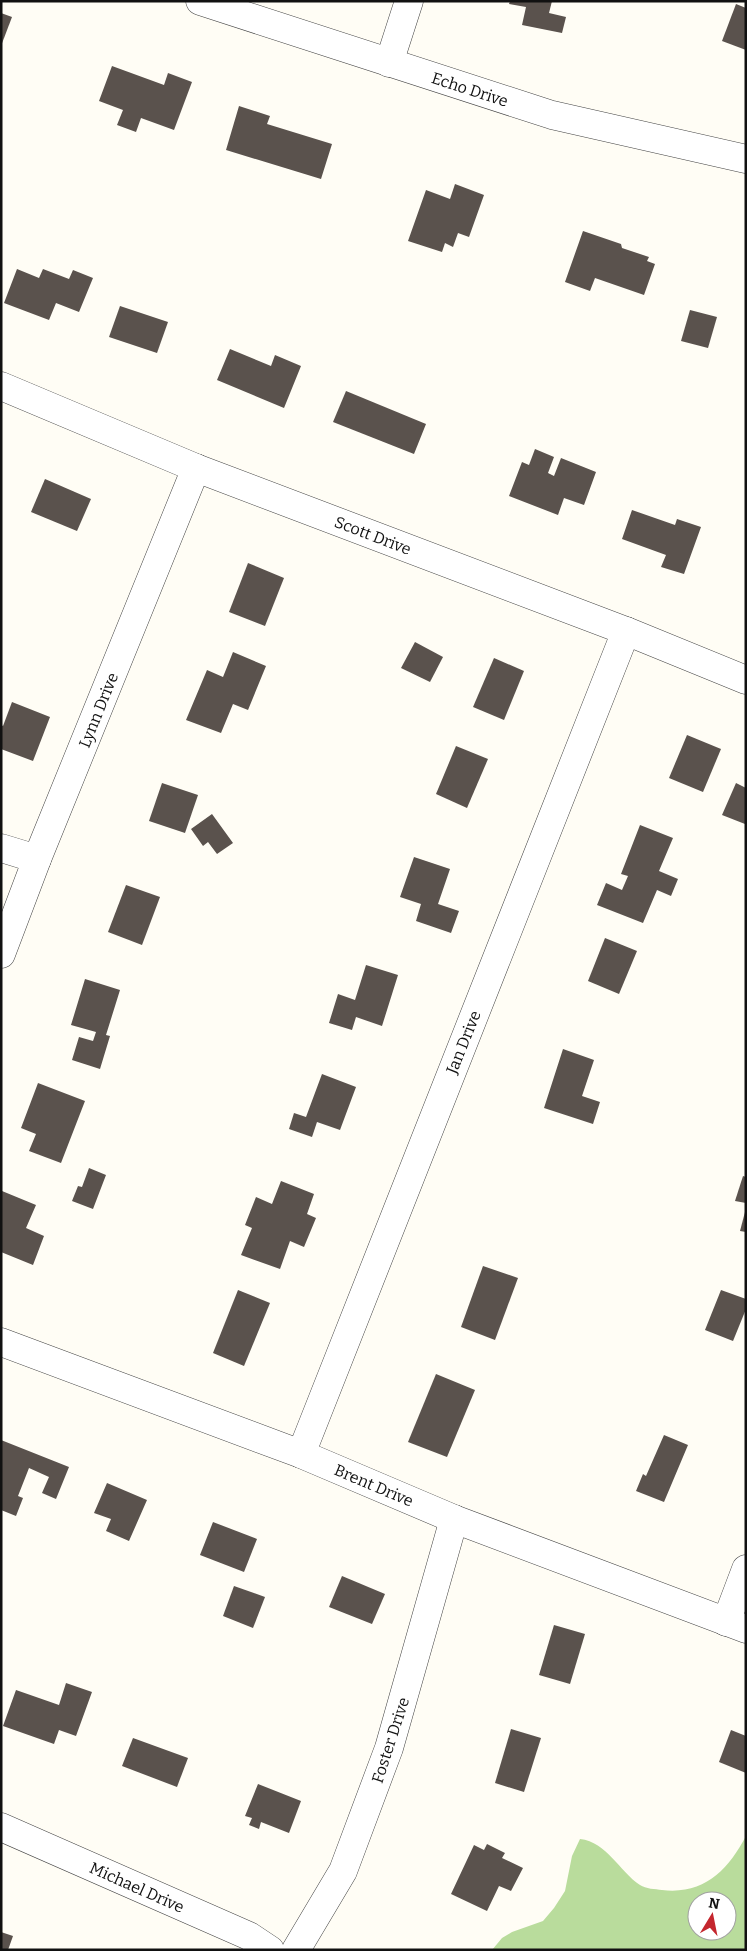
<svg xmlns="http://www.w3.org/2000/svg" width="747" height="1951" font-family="Bitter,serif">
	<style>
		.forest { fill: #b9dc9c; fill-rule: evenodd }
		.building { fill: #5a524d }
		.lines { fill: none; stroke-linecap: round; stroke-linejoin: round }
		.street-casing { stroke: #444; stroke-width: 29 }
		.street { stroke: #fff; stroke-width: 28 }
		.labels { text-anchor: middle; stroke-width: 5; stroke-linejoin: round; paint-order: stroke }
		.street-label { font-size: 16px; fill: #111; stroke: #fff }
	</style>
	<rect width="100%" height="100%" fill="#fffdf5"/>
	<path class="forest" d="M746,1836V1950H492L502,1938L512,1932L543,1921L554,1908L565,1891L572,1856L580,1839C607,1842 619,1871 640,1885C646,1889 655,1889 662,1890C704,1895 728,1870 746,1836ZM697,1901H727V1931H697Z"/>
	<g class="building">
		<path d="M510,1H552L549,13L566,17L562,33L522,25L526,7L509,4Z"/>
		<path d="M736,4L746,8V50L722,41Z"/>
		<path d="M1,13L12,17L1,46Z"/>
		<path d="M112,66L164,85L168,73L192,82L174,130L141,118L136,132L117,125L123,110L99,101Z"/>
		<path d="M239,106L270,116L267,124L332,144L321,179L226,150Z"/>
		<path d="M455,184L484,195L469,237L458,233L453,247L445,243L442,252L408,241L426,190L450,199Z"/>
		<path d="M583,231L621,244L622,248L649,257L647,261L655,264L644,295L595,278L590,291L565,282Z"/>
		<path d="M17,269L39,278L43,269L69,279L73,270L93,278L79,312L56,303L49,320L4,303Z"/>
		<path d="M120,306L168,322L157,353L109,337Z"/>
		<path d="M690,310L717,317L708,348L681,341Z"/>
		<path d="M230,349L271,366L275,355L301,366L284,408L217,380Z"/>
		<path d="M346,391L426,424L414,454L333,422Z"/>
		<path d="M535,449L554,457L548,473L554,476L561,458L596,472L584,505L564,498L558,515L509,496L522,462L529,465Z"/>
		<path d="M45,479L91,499L77,531L31,512Z"/>
		<path d="M632,510L675,525L677,519L701,527L684,574L661,567L666,555L622,539Z"/>
		<path d="M248,563L284,578L265,626L229,612Z"/>
		<path d="M415,642L443,657L430,682L401,668Z"/>
		<path d="M233,652L266,666L248,710L233,704L221,733L186,720L207,670L223,677Z"/>
		<path d="M494,658L524,671L504,720L473,707Z"/>
		<path d="M12,702L50,717L33,761L1,749V725L3,726Z"/>
		<path d="M687,735L721,749L703,792L669,778Z"/>
		<path d="M456,746L488,759L467,808L436,794Z"/>
		<path d="M162,783L198,795L185,833L149,821Z"/>
		<path d="M736,783L746,788L745,824L722,815Z"/>
		<path d="M212,814L233,843L217,854L208,842L203,846L191,829Z"/>
		<path d="M640,825L673,838L659,871L678,879L671,896L657,890L643,923L597,905L606,883L622,890L628,876L621,874Z"/>
		<path d="M414,857L450,869L438,904L459,911L451,933L416,921L421,904L400,897Z"/>
		<path d="M126,885L160,897L142,945L108,932Z"/>
		<path d="M605,938L637,951L619,994L588,981Z"/>
		<path d="M366,965L398,975L382,1026L356,1017L352,1030L329,1023L338,994L355,1000Z"/>
		<path d="M85,979L120,990L106,1035L110,1036L100,1069L72,1060L79,1037L93,1041L96,1032L71,1025Z"/>
		<path d="M563,1049L594,1060L582,1096L600,1102L593,1124L544,1108Z"/>
		<path d="M322,1074L356,1087L340,1130L317,1122L312,1137L289,1129L294,1113L306,1117Z"/>
		<path d="M38,1083L85,1101L61,1163L29,1151L36,1134L21,1128Z"/>
		<path d="M89,1168L106,1175L93,1209L72,1201L78,1186L82,1187Z"/>
		<path d="M743,1176L746,1177V1203L735,1201Z"/>
		<path d="M281,1181L314,1194L307,1214L316,1218L304,1247L290,1241L280,1269L241,1255L252,1228L245,1225L256,1197L272,1204Z"/>
		<path d="M2,1191L36,1205L26,1228L44,1236L33,1265L1,1252Z"/>
		<path d="M745,1212H746V1232L740,1231Z"/>
		<path d="M483,1266L518,1278L495,1340L461,1327Z"/>
		<path d="M238,1290L270,1303L244,1366L213,1353Z"/>
		<path d="M721,1290L746,1299V1309L733,1341L705,1330Z"/>
		<path d="M436,1374L475,1390L447,1457L408,1442Z"/>
		<path d="M664,1435L688,1445L664,1502L636,1491L643,1474L646,1476Z"/>
		<path d="M1,1440L69,1467L56,1499L42,1493L49,1477L29,1468L18,1496L23,1498L16,1516L1,1510Z"/>
		<path d="M107,1483L147,1500L129,1541L106,1531L111,1519L94,1513Z"/>
		<path d="M213,1522L257,1539L244,1572L200,1555Z"/>
		<path d="M342,1576L385,1594L372,1624L329,1607Z"/>
		<path d="M234,1586L265,1597L253,1628L223,1616Z"/>
		<path d="M554,1625L585,1634L570,1684L539,1675Z"/>
		<path d="M66,1683L92,1692L76,1736L59,1730L54,1744L3,1726L16,1690L59,1705Z"/>
		<path d="M511,1729L541,1738L524,1792L495,1783Z"/>
		<path d="M731,1730L746,1736V1773L719,1762Z"/>
		<path d="M133,1738L188,1758L177,1787L122,1766Z"/>
		<path d="M258,1784L301,1801L289,1833L261,1822L259,1829L249,1825L252,1818L245,1816Z"/>
		<path d="M487,1844L505,1853L502,1858L523,1868L511,1891L499,1886L487,1911L451,1894L474,1845L484,1850Z"/>
		<path d="M1,1932L13,1936L8,1950H1Z"/>
	</g>
	<g class="lines">
		<defs>
			<g id="street">
				<path d="M200,1L552,115L746,159"/>
				<path d="M389,63L409,1"/>
				<path d="M1,386L196,468L626,631L746,680"/>
				<path d="M1,848L37,859"/>
				<path d="M1,954L37,859L196,468"/>
				<path d="M1,1342L301,1454L454,1519L746,1629"/>
				<path d="M301,1454L626,631"/>
				<path d="M726,1622L746,1569"/>
				<path d="M1,1827L249,1936L270,1950"/>
				<path d="M296,1950L343,1871L389,1748L454,1519"/>
			</g>
		</defs>
		<use href="#street" class="street-casing"/>
		<use href="#street" class="street"/>
	</g>
	<g class="labels">
		<g class="street-label">
			<text transform="translate(470 89) rotate(18)" y="6">Echo Drive</text>
			<text transform="translate(373 535) rotate(21)" y="6">Scott Drive</text>
			<text transform="translate(98 710) rotate(-68)" y="6">Lynn Drive</text>
			<text transform="translate(463 1042) rotate(-68)" y="6">Jan Drive</text>
			<text transform="translate(374 1485) rotate(23)" y="6">Brent Drive</text>
			<text transform="translate(390 1740) rotate(-72)" y="6">Foster Drive</text>
			<text transform="translate(137 1887) rotate(24)" y="6">Michael Drive</text>
		</g>
	</g>
	<rect width="747" height="1951" fill="none" stroke="#111111" stroke-width="5"/>
	<g transform="translate(712 1916) rotate(10)"><circle r="24" fill="#ffffff" stroke="#a0a0a0"/>
	<path d="M0-4L9 19L0 12L-9 19Z" fill="#c4262e"/>
	<text y="-8" font-size="14" font-weight="bold" text-anchor="middle" fill="#111111">N</text>
	</g>
</svg>
